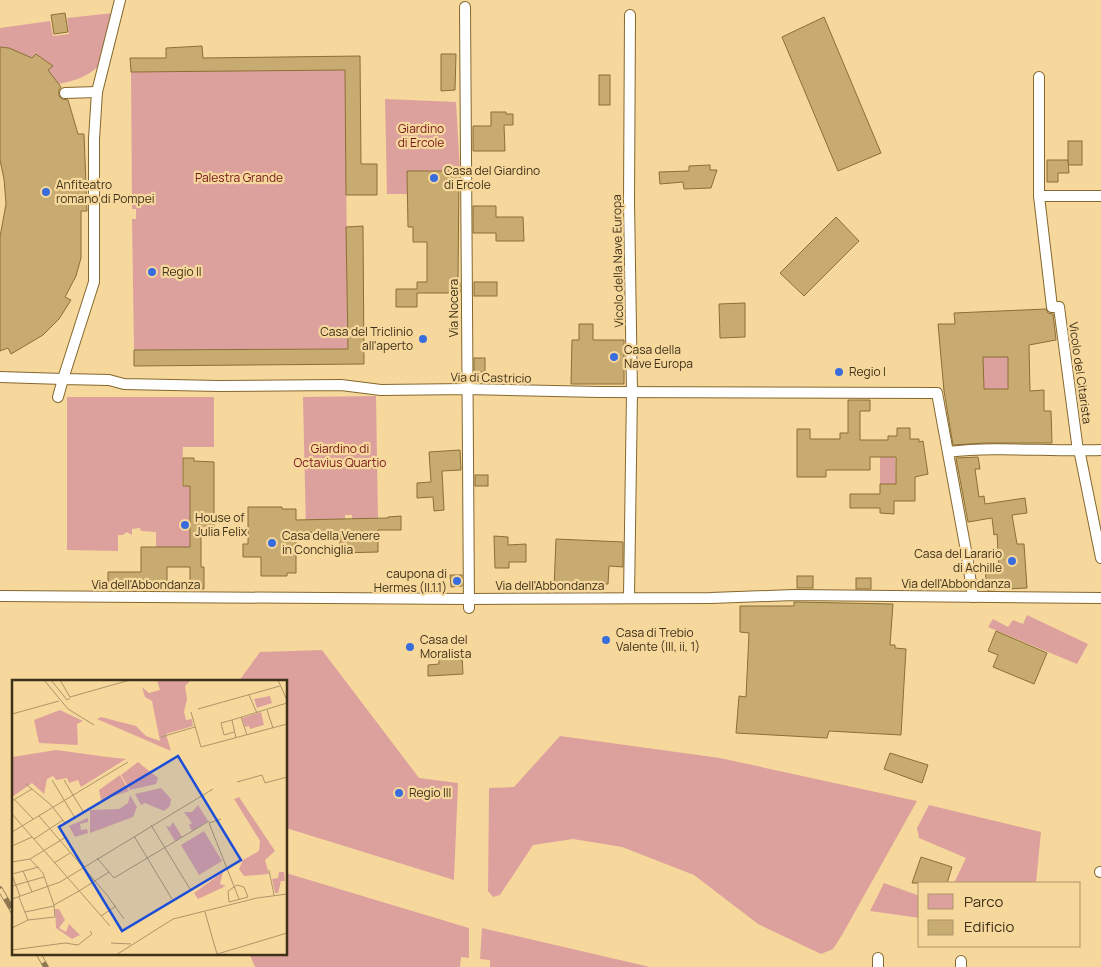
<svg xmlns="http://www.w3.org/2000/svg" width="1101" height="967" font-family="Manrope,sans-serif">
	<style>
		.green { fill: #dda19d }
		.building { fill: #c8ab71; stroke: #8b6f36; fill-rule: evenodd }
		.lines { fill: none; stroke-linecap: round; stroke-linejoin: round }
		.pedestrian-casing { stroke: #84682e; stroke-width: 12 }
		.pedestrian { stroke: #fff; stroke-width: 10 }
		.rail-casing { stroke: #8e7952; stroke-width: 5.5 }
		.rail { stroke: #f7d89c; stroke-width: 4; stroke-dasharray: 11; stroke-linecap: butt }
		.poi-dot { fill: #396cdc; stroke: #f7d89c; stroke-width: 2 }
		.labels { text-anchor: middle; stroke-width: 4.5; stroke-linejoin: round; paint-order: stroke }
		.park-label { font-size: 12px; fill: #75141b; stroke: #f7d89c }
		.poi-label { font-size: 12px; fill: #3e3119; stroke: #f7d89c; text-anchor: start }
		.street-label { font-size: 12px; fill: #3e3119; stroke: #f7d89c }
		.inset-road { fill: none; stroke: #ad9568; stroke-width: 1 }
		.view { fill: #1d4ed8; fill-opacity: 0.15; stroke: #1d4ed8; stroke-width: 2.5 }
		.inset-edge { fill: none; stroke: #3e3119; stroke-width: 2.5 }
	</style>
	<rect width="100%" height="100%" fill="#f7d89c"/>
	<g class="green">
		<path d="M113,13C111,22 106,57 101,63C91,76 74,81 59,84L48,70L52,66L36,54L32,58L9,48L0,47V28L50,21L53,36L69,34L67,18Z"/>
		<path d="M345,70L348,349L134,350L132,219H136V209H132L131,72Z"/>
		<path d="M385,99L456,102L460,171H407V194H387Z"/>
		<path d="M983,357H1008V389H984Z"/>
		<path d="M376,396L378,519L353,526L352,515H345V526L306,532L303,397Z"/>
		<path d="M67,397H214V447H183L182,486H190V559L178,547H156V532L141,531L140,528L132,529V535L127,532L123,535H118V551L67,550Z"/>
		<path d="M880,457H895L896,484H880Z"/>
		<path d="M1027,615L1088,644L1077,664L988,627L993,619L1008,627L1013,620L1023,624Z"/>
		<path d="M322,650L419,778L458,783L454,880L286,828V681H239L260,652Z"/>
		<path d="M560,736L720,758L917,801L842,935L833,949L821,954L758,924L694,875L622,847L573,839L533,845L500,895L493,897L488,891L489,788L514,787Z"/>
		<path d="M929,805L1041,832L1036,883H954L966,858L919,838L917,828Z"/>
		<path d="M286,873L469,928V958L461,957L460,967H255L249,953H286Z"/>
		<path d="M884,883L920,896V918L870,911Z"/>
		<path d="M482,928L650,967H490V960L480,959Z"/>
	</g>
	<g class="building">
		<path d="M65,13L68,32L54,34L51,15Z"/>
		<path d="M824,17L881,153L838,171L782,37Z"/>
		<path d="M202,46L203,58L360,56L361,164H377V195H346L345,70L131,72L130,58H166V48Z"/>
		<path d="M0,47L9,48L32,58L36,54L53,66L48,70L61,87L59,90V96L62,99L68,100L78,134H84L87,211H81V258L76,276L65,297L71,300L59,319L43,335L11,354L8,348L0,351V237L6,204L4,179L0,160Z"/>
		<path d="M441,54H456L455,90L441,91Z"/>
		<rect x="599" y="75" width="11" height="30"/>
		<path d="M491,112H506V114H513V125H504L505,151H473V126H491Z"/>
		<rect x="1068" y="141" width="14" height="24"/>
		<path d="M1047,160H1068L1069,173H1058V182H1047Z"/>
		<path d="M710,165V170H717L711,188L684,189L683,182L660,184L659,172L689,171V166Z"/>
		<path d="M407,171H459L458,282H460V293H417V307H396V289H417V282H427V242H413V227H408Z"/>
		<path d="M473,206H496V217H523L524,241H496V233H473Z"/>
		<path d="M836,217L859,241L804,296L780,273Z"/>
		<path d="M363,226L364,364L134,366V350L348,349L346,227Z"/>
		<rect x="474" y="282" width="23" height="14"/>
		<path d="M745,303V337L720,338L719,304Z"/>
		<path d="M1046,309L1048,313L1053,314L1056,340L1029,345L1030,391L1044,390V411H1051L1052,443H986L953,445L944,391L938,324H955L954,313ZM983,357H1008V389H984Z"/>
		<path d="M579,324H593V340H624V384H571L572,340H579Z"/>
		<rect x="474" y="358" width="11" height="14"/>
		<path d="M848,400H870V411H860V440H888V436H897V428H910V439H919V442L923,441L928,474L915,477V501H894V514L880,513V508H850V494H880V484H896V457H870V470H826V477H797V429H810V439H840V433H848Z"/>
		<path d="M460,450L461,470L442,471L444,510L434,511L433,497L417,498V483L431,482L429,452Z"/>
		<path d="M978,457L980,469H975L979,497L984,496L985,504L1025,498L1027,513L1012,515L1017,544H1024L1027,588L987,590L985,569L999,568L997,534L994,535L992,518L968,522L956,458Z"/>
		<path d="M183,458H194V461L214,462V532H201V567H204V589H190V567H167V588H108V572H141V547H190V486H183Z"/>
		<rect x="475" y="475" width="13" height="11"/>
		<path d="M248,507H282V509H296V520L388,518V517L401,516V530H378V552L340,553V533L296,532V573H287V576H261V557H243V544H248Z"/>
		<path d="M494,536L508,537V545L526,544V562H509V568H495Z"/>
		<path d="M556,539L623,542V567L609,566L608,584H605L604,587H592V589L554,588Z"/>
		<path d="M450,575H462V586L451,587Z"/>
		<rect x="797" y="576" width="16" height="12"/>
		<rect x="856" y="578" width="15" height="11"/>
		<path d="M794,602L893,604L890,645H895V648L906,649L901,735L829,731L827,738L736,733L739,696L746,697L749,633L740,632V606H794Z"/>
		<path d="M996,631L1047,653L1034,684L993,667L998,655L988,651Z"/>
		<path d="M462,656L463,674L428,676V665L439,664V657Z"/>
		<path d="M890,753L928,765L922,783L884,769Z"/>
		<path d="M921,857L952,867L947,883H912Z"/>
	</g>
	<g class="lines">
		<defs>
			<g id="pedestrian">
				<path d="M465,7L469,608"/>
				<path d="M1039,77V196L1052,307H1059L1078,451L1080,454L1101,558"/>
				<path d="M65,93L97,92"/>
				<path d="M1039,196H1101"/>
				<path d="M0,377L63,379L94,282V139L97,92L120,0"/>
				<path d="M58,397L63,379L109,380L124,384L219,386L341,385L381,390L467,389L599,392L937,393L967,556L973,597"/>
				<path d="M948,452C999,446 1050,452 1101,450"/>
				<path d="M0,596L469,599L711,598L794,595L1101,598"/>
				<path d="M629,597L632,392L629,202L630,15"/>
				<path d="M1100,872H1101"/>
				<path d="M878,967V958"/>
				<path d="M961,967V961"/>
			</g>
		</defs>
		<use href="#pedestrian" class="pedestrian-casing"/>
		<use href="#pedestrian" class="pedestrian"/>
		<defs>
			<g id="rail">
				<path d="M0,889L14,913"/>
				<path d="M38,953L46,967"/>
			</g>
		</defs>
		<use href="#rail" class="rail-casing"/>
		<use href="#rail" class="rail"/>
	</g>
	<g class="poi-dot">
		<circle cx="434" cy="178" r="5"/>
		<circle cx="46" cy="192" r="5"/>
		<circle cx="152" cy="272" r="5"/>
		<circle cx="423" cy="339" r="5"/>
		<circle cx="614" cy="357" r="5"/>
		<circle cx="839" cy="372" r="5"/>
		<circle cx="185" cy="525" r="5"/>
		<circle cx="272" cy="543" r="5"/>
		<circle cx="1012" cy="561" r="5"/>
		<circle cx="457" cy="581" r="5"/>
		<circle cx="606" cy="640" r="5"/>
		<circle cx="410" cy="647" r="5"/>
		<circle cx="399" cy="793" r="5"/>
	</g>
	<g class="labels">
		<g class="park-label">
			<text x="421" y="133">Giardino<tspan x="421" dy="14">di Ercole</tspan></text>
			<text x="239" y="182">Palestra Grande</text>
			<text x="340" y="453">Giardino di<tspan x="340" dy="14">Octavius Quartio</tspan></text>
		</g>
		<g class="poi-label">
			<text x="444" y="175">Casa del Giardino<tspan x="444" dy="14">di Ercole</tspan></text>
			<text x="56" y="189">Anfiteatro<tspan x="56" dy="14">romano di Pompei</tspan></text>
			<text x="162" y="276">Regio II</text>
			<text x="413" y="336" text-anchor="end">Casa del Triclinio<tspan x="413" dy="14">all'aperto</tspan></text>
			<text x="624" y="354">Casa della<tspan x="624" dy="14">Nave Europa</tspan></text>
			<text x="849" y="376">Regio I</text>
			<text x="195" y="522">House of<tspan x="195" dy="14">Julia Felix</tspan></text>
			<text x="282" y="540">Casa della Venere<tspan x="282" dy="14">in Conchiglia</tspan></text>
			<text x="1002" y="558" text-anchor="end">Casa del Larario<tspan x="1002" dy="14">di Achille</tspan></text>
			<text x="447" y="578" text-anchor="end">caupona di<tspan x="447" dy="14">Hermes (II.1.1)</tspan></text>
			<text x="616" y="637">Casa di Trebio<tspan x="616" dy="14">Valente (III, ii, 1)</tspan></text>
			<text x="420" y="644">Casa del<tspan x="420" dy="14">Moralista</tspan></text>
			<text x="409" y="797">Regio III</text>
		</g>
		<g class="street-label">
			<text transform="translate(618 261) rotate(-91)" y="4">Vicolo della Nave Europa</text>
			<text transform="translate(454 308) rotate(-90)" y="4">Via Nocera</text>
			<text transform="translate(1080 373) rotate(82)" y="4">Vicolo del Citarista</text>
			<text transform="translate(491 378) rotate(1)" y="4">Via di Castricio</text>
			<text x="956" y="588">Via dell'Abbondanza</text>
			<text x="146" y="589">Via dell'Abbondanza</text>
			<text x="550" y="590">Via dell'Abbondanza</text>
		</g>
	</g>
	<g transform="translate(12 680)">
		<rect width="275" height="275" fill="#f7d89c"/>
		<path d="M145,0H179L173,6L175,19L172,32L174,40L180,39L181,46L154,54L159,71L85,39L89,37L124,46L134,56L148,61L140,21L133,17L130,7L137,13L148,10ZM258,16L260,23L245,28L242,19ZM48,30L71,41L65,44L66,65L27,63L22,40ZM249,32L252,45L238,49L237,46L233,47L230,38ZM44,70L96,77L114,79L69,107L66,100L57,103L55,98L44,100L41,96L35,99L32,114L20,103L0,117V77ZM126,82L146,98L144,104L118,110L109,95ZM108,95L117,111L89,120L87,110ZM149,108L159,119L158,126L152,131L133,123L129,125L123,114ZM118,115L125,127L121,137L78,153V130L107,129L116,123ZM227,117L263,171L253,180L257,194L232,196L227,189L231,180L247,171L248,161L222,119ZM186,125L196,141L180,151L177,145L180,143L172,132H180ZM76,138V142L68,144L69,150L75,149L76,153L63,157L57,146ZM161,142L170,157L163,161L154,146L158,147ZM192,151L210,181L187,195L169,165ZM211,192L208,204L214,206L186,219L182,213ZM267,192H272L273,201H269L266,213H263L260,199L266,198ZM43,229H47L53,240L47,248L54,252L57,244L68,255L60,259L44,248Z" fill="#dda19d"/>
		<path class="inset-road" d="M32,0L56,29L82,45M39,0L55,20L58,18M48,0L58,17L118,0M266,0L275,20M237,15L245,33M186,29L268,6M255,30L261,48M179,32L189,67L275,44M0,34L47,21M229,37L235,55M220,40L209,43L212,55L222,52M149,57L183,47M224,58L220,40L275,23M40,100L63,138M52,100L72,133M225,102L250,95L253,103L275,97M14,104L39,125L53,143M2,119L21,139M0,121L20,109M0,134L98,246M27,136L95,215L112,239M209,139L197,143L227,219M139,145L178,209M0,152L116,82M122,156L160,219M22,159L51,140M0,166L20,157M85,178L102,198L197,141M0,182L18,179L54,157M42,183L58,173M257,190L262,215M11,191L20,212M0,194L27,187M0,195L8,216M225,205L232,207L236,217L217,222L216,211ZM0,206L32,197M67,211L97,192M7,217L16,240M0,219L48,202L201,109M42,225L67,211M13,232L42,226M193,232L205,274M89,236L104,226M0,248L16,240L43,237L42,225L31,193L18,179M99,263L119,264M0,270L53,263L66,265L80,254L78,251M104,275L161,239L245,218L275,214M202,275L275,253"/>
		<path class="view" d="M166,76L229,180L110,251L47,147Z"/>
		<rect width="275" height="275" class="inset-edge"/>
	</g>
	<rect x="918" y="882" width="162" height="65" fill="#f7d89c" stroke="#ad9568"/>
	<rect x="928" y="894" width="25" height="15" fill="#dda19d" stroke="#ad9568"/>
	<text x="964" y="907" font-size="15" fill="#3e3119">Parco</text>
	<rect x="928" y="920" width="25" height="15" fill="#c8ab71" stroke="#ad9568"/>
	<text x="964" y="932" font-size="15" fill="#3e3119">Edificio</text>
</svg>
